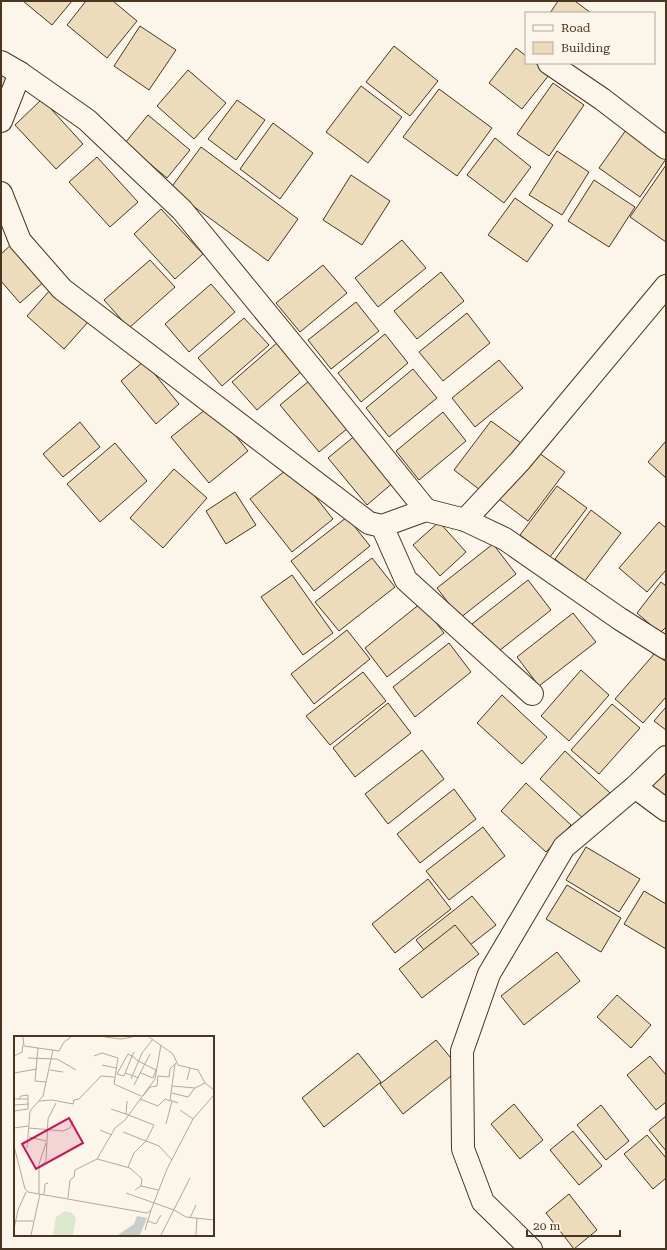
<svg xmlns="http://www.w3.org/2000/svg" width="667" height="1250" font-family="'Roboto Serif',serif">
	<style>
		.building { fill: #ecdcbc; stroke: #4a3520 }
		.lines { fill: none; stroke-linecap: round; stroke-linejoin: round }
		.minor-casing { stroke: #4a3520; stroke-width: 24 }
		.minor { stroke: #fbf6e9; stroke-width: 22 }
		.inset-road { fill: none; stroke: #b4a999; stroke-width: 1 }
		.view { fill: #c2185b; fill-opacity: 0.15; stroke: #c2185b; stroke-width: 2 }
		.inset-edge { fill: none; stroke: #4a3520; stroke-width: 2 }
	</style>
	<rect width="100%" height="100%" fill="#fbf6e9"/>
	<g class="building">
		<path d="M23,1H72L52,25Z"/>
		<path d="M86,1H113L137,21L107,58L67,25Z"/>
		<path d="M558,1H575L591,13H550Z"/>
		<path d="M140,26L176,50L149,90L114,66Z"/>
		<path d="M394,46L438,81L410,116L366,82Z"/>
		<path d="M516,48L526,56V63H535L549,75L522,109L489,83Z"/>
		<path d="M1,68L14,75L1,96Z"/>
		<path d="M188,70L226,103L194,139L157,106Z"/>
		<path d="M553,83L584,105L549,156L517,134Z"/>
		<path d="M361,86L402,117L368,163L326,132Z"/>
		<path d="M439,89L492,128L457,176L403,137Z"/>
		<path d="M42,99L83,144L56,169L15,125Z"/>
		<path d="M237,100L265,120L236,160L208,139Z"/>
		<path d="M148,115L190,150L167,178L125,143Z"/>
		<path d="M273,123L313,153L280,199L240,169Z"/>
		<path d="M626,130L666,159L640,197L599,168Z"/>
		<path d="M495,138L531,167L504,203L467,175Z"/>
		<path d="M201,147L298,219L268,261L170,189Z"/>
		<path d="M557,151L589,172L562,215L529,195Z"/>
		<path d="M97,157L138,202L110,227L69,182Z"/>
		<path d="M666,165V242L630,217Z"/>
		<path d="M351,175L390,201L362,245L323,220Z"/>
		<path d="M594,180L635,207L609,247L568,221Z"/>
		<path d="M515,198L553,225L527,262L488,235Z"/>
		<path d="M161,209L203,254L175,279L134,234Z"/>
		<path d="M402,240L426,268L378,307L355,278Z"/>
		<path d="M14,242L47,279L20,303L1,281V254Z"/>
		<path d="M150,260L175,287L129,328L104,300Z"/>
		<path d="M323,265L347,293L300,332L276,303Z"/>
		<path d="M441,272L464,301L417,339L394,311Z"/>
		<path d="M211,284L235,312L189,352L165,324Z"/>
		<path d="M51,289L88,322L64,349L27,316Z"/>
		<path d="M356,302L379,331L331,369L308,340Z"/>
		<path d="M467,313L490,343L443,381L419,352Z"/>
		<path d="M244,318L269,345L222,386L198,358Z"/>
		<path d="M385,334L408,363L361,402L338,373Z"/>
		<path d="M278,342L303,370L257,410L232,382Z"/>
		<path d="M499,360L523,388L475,427L452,398Z"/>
		<path d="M144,361L179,404L156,424L121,381Z"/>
		<path d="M413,369L437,398L389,437L366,408Z"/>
		<path d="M309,381L348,428L319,452L280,405Z"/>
		<path d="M211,405L248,451L209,483L171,437Z"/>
		<path d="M443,412L466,441L419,480L396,451Z"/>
		<path d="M491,421L521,443L484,493L454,470Z"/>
		<path d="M80,422L100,447L63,477L43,454Z"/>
		<path d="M357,434L395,481L367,505L328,458Z"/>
		<path d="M666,441V478L648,462Z"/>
		<path d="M115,443L147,481L100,522L67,484Z"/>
		<path d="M535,450L565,472L528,521L499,499Z"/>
		<path d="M291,466L333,519L292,552L250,499Z"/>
		<path d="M174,469L207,498L163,548L130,518Z"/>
		<path d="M557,486L587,508L550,557L520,535Z"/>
		<path d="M235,492L256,525L226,544L206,511Z"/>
		<path d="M591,510L621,533L584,582L555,559Z"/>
		<path d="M347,517L370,546L314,591L291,561Z"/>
		<path d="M439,522L466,552L440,576L413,545Z"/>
		<path d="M659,522L666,528V570L647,592L619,568Z"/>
		<path d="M493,544L516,574L460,618L437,588Z"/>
		<path d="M372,558L395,587L339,631L315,602Z"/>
		<path d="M292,575L333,633L303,655L261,597Z"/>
		<path d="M528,580L551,610L495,654L472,624Z"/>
		<path d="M661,582L666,586V627L660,633L637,613Z"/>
		<path d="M421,603L444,633L387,677L365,648Z"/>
		<path d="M573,613L596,642L539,686L517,657Z"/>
		<path d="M347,630L370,659L314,704L291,674Z"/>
		<path d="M449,643L471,672L415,717L393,687Z"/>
		<path d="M655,653L666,662V697L643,723L615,699Z"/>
		<path d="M581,670L609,695L569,741L541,716Z"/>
		<path d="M363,672L386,701L330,745L306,716Z"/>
		<path d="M502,695L547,737L522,764L477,723Z"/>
		<path d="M388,703L411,733L355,777L333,748Z"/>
		<path d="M612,704L640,728L599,774L571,750Z"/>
		<path d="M666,707V730L654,721Z"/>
		<path d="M422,750L444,779L388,824L365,794Z"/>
		<path d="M565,751L610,793L585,820L540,779Z"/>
		<path d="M666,769V800L651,788Z"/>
		<path d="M526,783L571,825L546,852L501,811Z"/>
		<path d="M454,789L476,819L420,863L397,834Z"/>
		<path d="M483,827L505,856L449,900L426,871Z"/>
		<path d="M586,847L640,879L619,912L566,880Z"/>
		<path d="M428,879L451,909L395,953L372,924Z"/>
		<path d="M567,885L621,918L601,952L546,919Z"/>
		<path d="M644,891L666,904V949L624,924Z"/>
		<path d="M472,896L496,925L439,969L416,940Z"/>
		<path d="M455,925L479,954L422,998L399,969Z"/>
		<path d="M557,952L580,981L524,1025L501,996Z"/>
		<path d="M617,995L651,1025L631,1048L597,1017Z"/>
		<path d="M436,1040L460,1069L403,1114L380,1084Z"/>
		<path d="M358,1053L381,1082L324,1127L302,1098Z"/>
		<path d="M650,1056L666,1075V1102L656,1110L627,1075Z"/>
		<path d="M514,1104L543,1140L520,1159L491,1124Z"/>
		<path d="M601,1105L629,1141L606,1160L577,1125Z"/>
		<path d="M666,1116V1151L649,1130Z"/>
		<path d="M573,1131L602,1166L579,1185L550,1150Z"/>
		<path d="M647,1135L666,1158V1178L653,1189L624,1154Z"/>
		<path d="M569,1194L597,1230L574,1249L546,1213Z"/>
	</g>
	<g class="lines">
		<defs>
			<g id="minor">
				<path d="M1,62L20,73L87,120L182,210L313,370L426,510"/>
				<path d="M549,63L602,99L666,148"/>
				<path d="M1,121L20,73"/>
				<path d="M1,193L20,241L62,289L369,523L382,526L426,510L465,520L505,539L620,619L666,648"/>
				<path d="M465,520L520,461L666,286"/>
				<path d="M382,526L406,580L532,694"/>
				<path d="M635,787L666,810"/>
				<path d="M531,1249L483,1202L463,1149L462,1051L489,974L564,847L635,787L666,757"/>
			</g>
		</defs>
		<use href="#minor" class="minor-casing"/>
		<use href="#minor" class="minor"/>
	</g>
	<g transform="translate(14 1036)">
		<rect width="200" height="200" fill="#fbf6e9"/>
		<path d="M51,175L58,177L62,182L59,199H39L42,181Z" fill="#dce7d0"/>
		<path d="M123,180L133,182L126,199H104L120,188Z" fill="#c9cecd"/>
		<path class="inset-road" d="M9,1L10,10L45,15L50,6L57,1M91,1L107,3L118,1M135,1L159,18L164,29L184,34L191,47L200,54M24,12L21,45L32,46M120,16L118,20L110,40L103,38L114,18L118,20L124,25L142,34L139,42L127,37M0,20L8,16L9,9M80,20L88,17L104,22L100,48L127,60M14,22L43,23L62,34M161,28L156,64L164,67M88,29L102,32M36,34L49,36M0,37L23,33M111,37L125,42M117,43L128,17L139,3M173,44L176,32M120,49L136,18M158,50L181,52L191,47M158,57L174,61L181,52M129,60L136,51L143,50L144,40L155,41L156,33L162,27M0,63H14M126,63L144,70L151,63L156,65M25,65L38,64L59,68L60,64L65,63L87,40L100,41M113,65L112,78L140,89L132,105L120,117L114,131M0,69L15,68M97,73L112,78M166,74L179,83M0,75L14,73V59L7,60L5,63M152,88L158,65M0,92L14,90M15,92L49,95L56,92L59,85M86,94L98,99M109,96L145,110L158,124M15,101L32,105M0,110L11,153L14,156L133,177L137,174L153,133L179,83L200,59M13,112L16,75L29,60L39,14M83,123L101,92L111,84L141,43L147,9M83,123L116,132L128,143L127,150M25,131L32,125L34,83L42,67M121,154L127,150L144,154M112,157L160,174L172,181L200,184M25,158V128L32,107M30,158L31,148L34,147M54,162L56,144L60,141L61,134L83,123M176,182L182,169M0,185H19M134,185L142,188L147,179M0,193L4,174L12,156M131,194L137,174M17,199L26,158M147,199L176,142M182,199L183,182"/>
		<path class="view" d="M55,82L69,107L22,133L8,108Z"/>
		<rect width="200" height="200" class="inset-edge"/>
	</g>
	<rect width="667" height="1250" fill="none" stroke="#4a3520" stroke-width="4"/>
	<rect x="525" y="12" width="130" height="52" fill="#fbf6e9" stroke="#b4a999"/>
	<rect x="533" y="25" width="20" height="6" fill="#fbf6e9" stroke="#b4a999"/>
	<text x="561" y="32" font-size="12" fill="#4a3520">Road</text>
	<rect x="533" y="42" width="20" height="12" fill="#ecdcbc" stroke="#b4a999"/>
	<text x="561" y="52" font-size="12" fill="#4a3520">Building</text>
	<path d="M527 1230v6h93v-6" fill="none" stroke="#4a3520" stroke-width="2"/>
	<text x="533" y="1230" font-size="12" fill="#4a3520" stroke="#fbf6e9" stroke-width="3" paint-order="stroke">20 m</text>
</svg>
